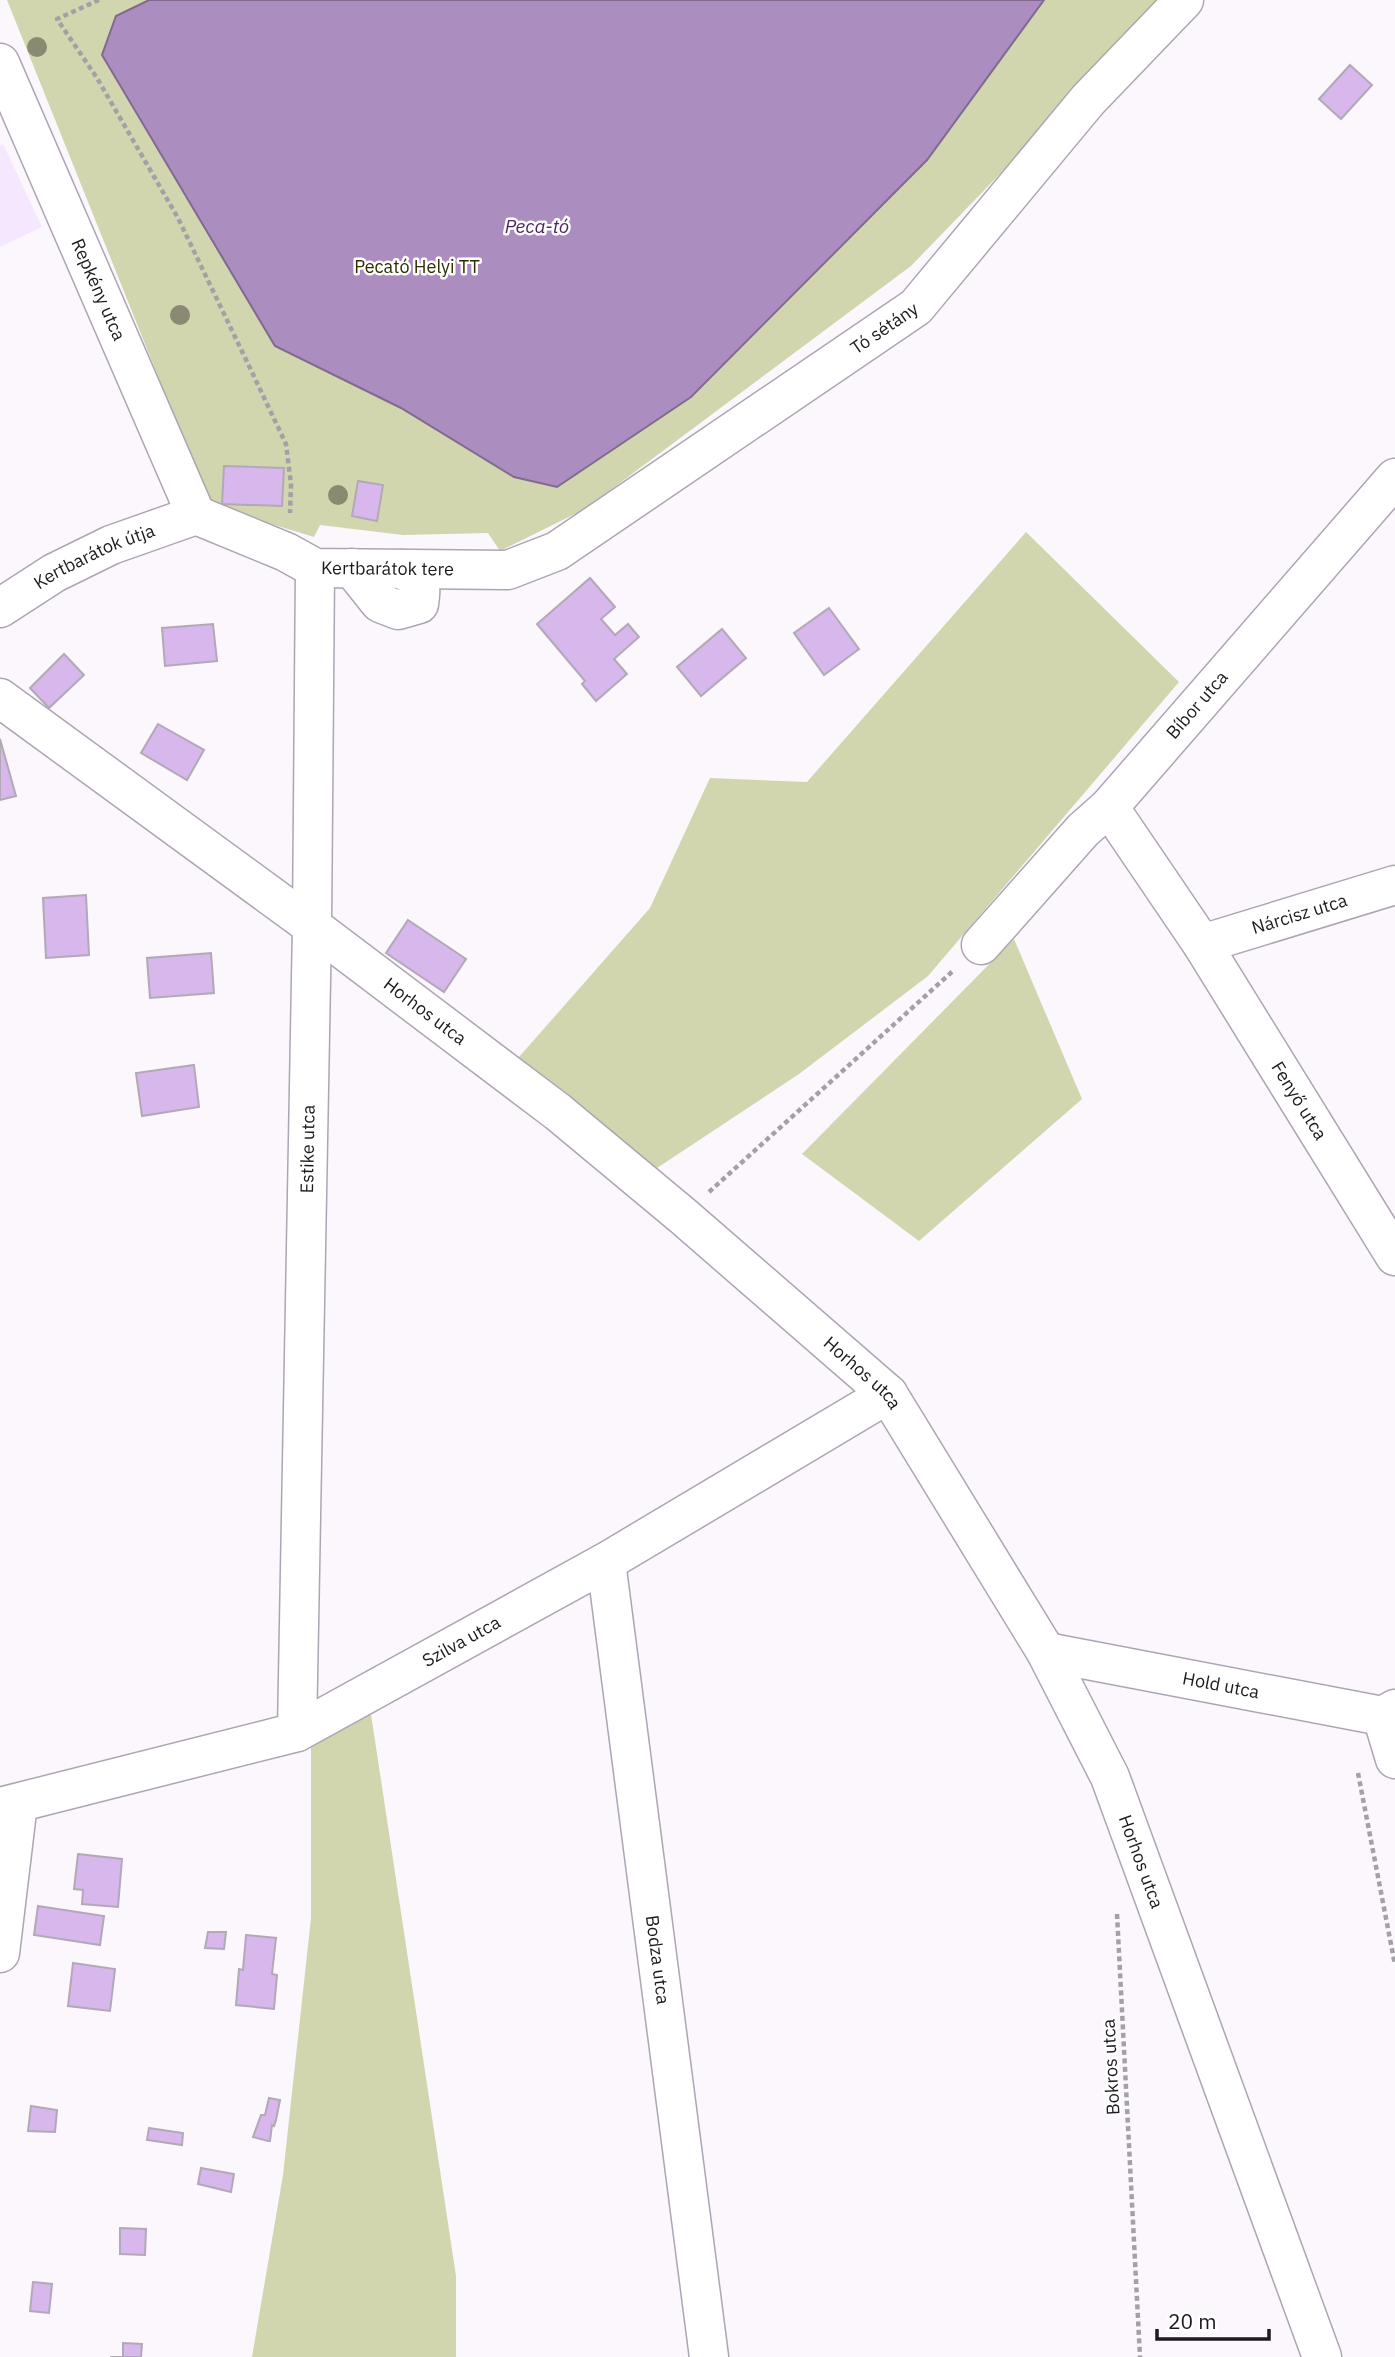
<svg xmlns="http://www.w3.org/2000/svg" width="1395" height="2357" font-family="'IBM Plex Sans',sans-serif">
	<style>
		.built { fill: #f5e8fe }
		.green { fill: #d2d6ae }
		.water { fill: #ac8dc0; stroke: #816a90; stroke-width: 2 }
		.building { fill: #d7b7ec; stroke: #b1a9b7; stroke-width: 2 }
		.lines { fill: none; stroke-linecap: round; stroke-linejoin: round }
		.minor-casing { stroke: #ada5b3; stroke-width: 41 }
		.path { stroke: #a4a1a6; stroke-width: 4.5; stroke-dasharray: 5 3.5; stroke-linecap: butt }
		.minor { stroke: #fff; stroke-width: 38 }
		.tree { fill: #8a8972 }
		.labels { text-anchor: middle; stroke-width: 5; stroke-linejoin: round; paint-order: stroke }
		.park-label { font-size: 18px; fill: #2d2f00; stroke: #fff }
		.street-label { font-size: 18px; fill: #1d1a1f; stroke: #fff }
		.water-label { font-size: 19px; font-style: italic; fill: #4c2463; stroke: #fff }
	</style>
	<rect width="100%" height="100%" fill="#fbf7fd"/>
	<path class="built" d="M3,144L42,227L0,247V146Z"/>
	<g class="green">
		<path d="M7,0H1157L1053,119L911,266L585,509L500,551L488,533L403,535L320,525L314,537L235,513L208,501Z"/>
		<path d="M1026,532L1179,682L928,976L799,1074L654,1170L519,1057L650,908L710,778L807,782Z"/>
		<path d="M1014,939L1082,1099L919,1241L802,1154Z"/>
		<path d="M371,1714L456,2276V2357H252L283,2175L311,1918V1737Z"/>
	</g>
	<path class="water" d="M149,0H1044L927,160L691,397L557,487L514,477L401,408L275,346L102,55L116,16Z"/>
	<g class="building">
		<path d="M1350,65L1372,85L1341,119L1319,99Z"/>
		<path d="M224,466L284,468L282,506L222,504Z"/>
		<path d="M358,481L383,485L377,521L352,516Z"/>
		<path d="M590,578L615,607L601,619L615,635L628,624L639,637L614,659L627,674L596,701L582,684L585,681L537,624Z"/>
		<path d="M829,608L859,649L824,675L794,633Z"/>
		<path d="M213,624L217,661L165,666L162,628Z"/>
		<path d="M722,629L746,658L701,696L677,667Z"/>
		<path d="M64,654L84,675L49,708L30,688Z"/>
		<path d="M158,724L204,750L187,780L141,753Z"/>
		<path d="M0,739L16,796L0,800Z"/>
		<path d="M86,895L89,955L46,958L43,898Z"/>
		<path d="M408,920L466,959L444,992L386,953Z"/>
		<path d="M211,953L214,993L150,998L147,958Z"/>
		<path d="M194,1065L199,1107L142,1116L136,1073Z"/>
		<path d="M78,1854L122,1859L118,1907L82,1904L83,1890L74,1889Z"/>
		<path d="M38,1906L104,1916L100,1945L34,1935Z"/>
		<path d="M208,1932H226L224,1949L205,1948Z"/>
		<path d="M246,1935L276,1938L272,1974L277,1975L274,2009L236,2005L239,1969L243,1970Z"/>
		<path d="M73,1963L115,1969L110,2011L68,2006Z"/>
		<path d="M269,2098L280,2100L276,2120L274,2126L272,2125L270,2141H268L253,2137L261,2115H265Z"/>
		<path d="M31,2106L57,2110L55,2132L28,2131Z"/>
		<path d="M149,2128L183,2133L182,2145L147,2140Z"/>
		<path d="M201,2168L234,2174L231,2192L198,2184Z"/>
		<path d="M120,2228L146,2229L145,2255L120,2254Z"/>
		<path d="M33,2282L52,2284L49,2313L30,2311Z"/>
		<path d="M123,2343L142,2344L141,2357H110H123Z"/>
	</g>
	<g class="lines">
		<defs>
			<g id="minor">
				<path id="s1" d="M0,63L196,515"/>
				<path id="s2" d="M1395,478L1109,807L1202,944L1395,1256"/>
				<path id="s3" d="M196,515L286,552L315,568L508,570L557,551L916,307L1088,100L1184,0"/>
				<path d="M352,568L380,603L398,610L419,604C422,582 421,580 402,569"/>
				<path id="s4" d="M0,608L54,573L111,545L196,515"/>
				<path id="s5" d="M0,698L312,926L558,1112L683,1216L888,1394L1046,1652L1110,1777L1322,2357"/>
				<path id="s6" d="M1202,944L1395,885"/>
				<path d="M981,945L1083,830L1109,807"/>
				<path id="s7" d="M606,1562L709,2357"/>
				<path id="s8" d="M1046,1652L1382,1716L1395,1709"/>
				<path d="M1382,1716L1395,1759"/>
				<path id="s9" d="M297,1732L312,926L315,568"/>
				<path id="s10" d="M0,1807L297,1732L606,1562L888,1394"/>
				<path d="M0,1953L18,1803"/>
			</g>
		</defs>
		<use href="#minor" class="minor-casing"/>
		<g class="path">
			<path d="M99,0L57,19L97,78L178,218L250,368L286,444L291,484L290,513"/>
			<path d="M709,1192L954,970"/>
			<path d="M1358,1773L1395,1965"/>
			<path d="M1117,1914L1140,2357"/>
		</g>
		<use href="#minor" class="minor"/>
	</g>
	<g class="tree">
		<circle cx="37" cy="47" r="10"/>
		<circle cx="180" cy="315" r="10"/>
		<circle cx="338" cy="495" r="10"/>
	</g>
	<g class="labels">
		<g class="park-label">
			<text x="417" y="273">Pecató Helyi TT</text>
		</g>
		<g class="street-label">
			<text dy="6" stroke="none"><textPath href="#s1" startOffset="247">Repkény utca</textPath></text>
			<text dy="6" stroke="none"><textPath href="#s3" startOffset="772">Tó sétány</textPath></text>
			<text dy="6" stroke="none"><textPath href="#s4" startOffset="108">Kertbarátok útja</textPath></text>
			<text dy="6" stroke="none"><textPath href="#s3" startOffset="203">Kertbarátok tere</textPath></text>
			<text transform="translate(1197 705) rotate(-49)" y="6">Bíbor utca</text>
			<text dy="6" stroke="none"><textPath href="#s6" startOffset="102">Nárcisz utca</textPath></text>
			<text dy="6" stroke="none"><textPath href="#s5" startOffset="528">Horhos utca</textPath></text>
			<text dy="6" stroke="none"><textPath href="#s2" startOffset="786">Fenyő utca</textPath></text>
			<text dy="6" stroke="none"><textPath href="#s9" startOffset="583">Estike utca</textPath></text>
			<text dy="6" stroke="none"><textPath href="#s5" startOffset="1096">Horhos utca</textPath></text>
			<text dy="6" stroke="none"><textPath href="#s10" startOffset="494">Szilva utca</textPath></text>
			<text dy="6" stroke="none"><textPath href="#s8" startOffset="178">Hold utca</textPath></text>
			<text dy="6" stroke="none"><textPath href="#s5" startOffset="1662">Horhos utca</textPath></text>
			<text dy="6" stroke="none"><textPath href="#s7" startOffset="401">Bodza utca</textPath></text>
			<text transform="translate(1111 2067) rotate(-93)" y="6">Bokros utca</text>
		</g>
		<g class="water-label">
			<text x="537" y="233">Peca-tó</text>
		</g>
	</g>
	<path d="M1157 2329v10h112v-10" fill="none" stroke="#1d1a1f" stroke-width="3.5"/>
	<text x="1168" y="2329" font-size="21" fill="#1d1a1f" stroke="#ffffff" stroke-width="5" paint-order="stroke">20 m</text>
</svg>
